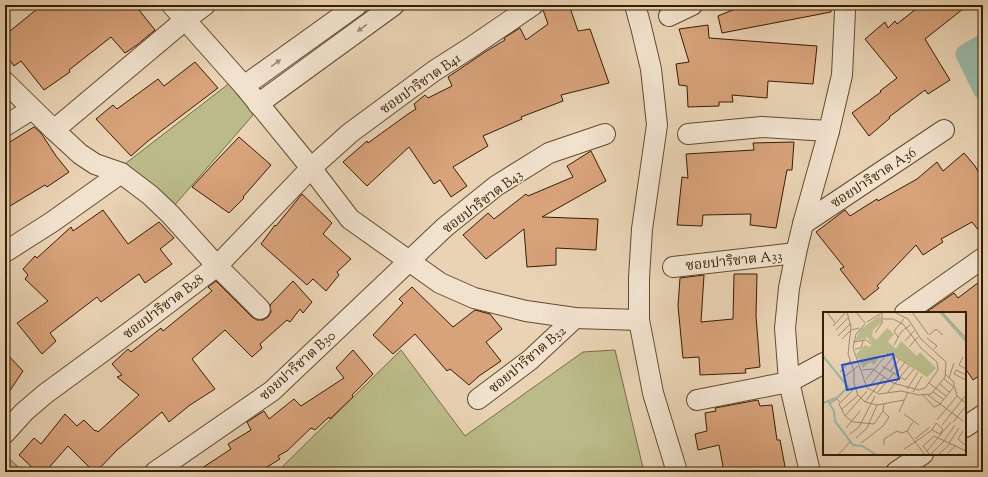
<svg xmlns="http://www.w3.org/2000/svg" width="988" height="477" font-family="'Sorts Mill Goudy','Noto Serif Thai',serif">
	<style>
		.green { fill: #bbbb89; stroke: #786c44 }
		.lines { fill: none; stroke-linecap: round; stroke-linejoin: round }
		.canal { stroke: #99b9a7; stroke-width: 19 }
		.building { fill: #d8a27b; stroke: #361e00 }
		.minor-casing { stroke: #634b2d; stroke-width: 22 }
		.minor { stroke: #f1e2ce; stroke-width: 20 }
		.oneway { fill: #9d8a71 }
		.labels { text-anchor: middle; stroke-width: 3; stroke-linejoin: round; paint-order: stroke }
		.street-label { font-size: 14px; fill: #361e00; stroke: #f1e2ce }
		.inset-river { fill: none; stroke: #99b9a7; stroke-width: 2 }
		.inset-road { fill: none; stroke: #a18b6c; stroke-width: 1 }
		.view { fill: #1d4ed8; fill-opacity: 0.15; stroke: #1d4ed8; stroke-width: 2 }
		.inset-edge { fill: none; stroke: #361e00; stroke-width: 2 }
	</style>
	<rect width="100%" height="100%" fill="#e9d3b4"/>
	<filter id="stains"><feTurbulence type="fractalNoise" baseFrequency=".005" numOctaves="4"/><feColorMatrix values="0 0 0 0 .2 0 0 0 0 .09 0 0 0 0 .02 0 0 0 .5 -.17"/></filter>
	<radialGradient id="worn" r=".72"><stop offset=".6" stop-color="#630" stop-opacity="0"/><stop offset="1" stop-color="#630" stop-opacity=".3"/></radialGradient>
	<g class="green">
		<path d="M231,82L253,115L173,207L121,167Z"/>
		<path d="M401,350L465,436L583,352L615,350L644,472H277Z"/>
		<path d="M5,455L24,472H5Z"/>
	</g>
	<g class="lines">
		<path class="canal" d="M983,43L965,54L983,91"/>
	</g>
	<g class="building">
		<path d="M42,5H135L155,30L137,45L125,53L111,37L69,70L70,72L44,90L21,61L14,66L5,54V35Z"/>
		<path d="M550,5H569L578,31L590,29L609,83L561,95L563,101L521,117L522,119L483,136L488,146L453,167L467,186L451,197L440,180L434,184L409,147L367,186L343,162L367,141L368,143L408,114L416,109L414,104L425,95L428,98L452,86L448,77L485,52L505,40L504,38L520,28L526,40L548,24L543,10Z"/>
		<path d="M745,5H831V12L722,33L718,16Z"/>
		<path d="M921,5H968L925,39L950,80L928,94L925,90L889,117L890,118L869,136L852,113L881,92L880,91L897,78L865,39L885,22L888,28L895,21L897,24Z"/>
		<path d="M708,25L709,38L817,46L813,84L768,81L767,98L732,95L733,102H719V106L688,107L687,86L679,85L676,64L689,62L679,29Z"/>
		<path d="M195,62L218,88L148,141L131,156L96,119L113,105L117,109L158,79L164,86Z"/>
		<path d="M34,127L41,133L56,156L69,172L47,187L45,185L5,209V145Z"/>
		<path d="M239,137L271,165L243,197L244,198L229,213L192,187L216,161Z"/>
		<path d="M794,142L792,170H787L776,228L750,225L751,214L703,215L702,226L677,225L682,177L688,178L686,154L754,150L753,143Z"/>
		<path d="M591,151L606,181L542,217L598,219L596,250L556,248V265L527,267L524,229L486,259L463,235L488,213L494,219L526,194L528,196L573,177L567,166Z"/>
		<path d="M964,153L975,166L983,180V236L972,222L941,239L943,242L923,255L916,245L877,286L879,288L864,300L840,269L844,267L816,232L845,210L850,216L877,199L878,201L917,179L937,162L943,171Z"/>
		<path d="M302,194L332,223L323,234L351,259L337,272L339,275L326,291L313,279L307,285L261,244L275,225L276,226Z"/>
		<path d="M103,210L128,244L159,222L174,238L160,249L172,264L145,283L139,274L101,302L97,297L50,333L56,341L42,354L17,323L48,301L25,279L28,275L23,269L35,256L37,258L71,227L73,231Z"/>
		<path d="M734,274H757L756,316L760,367L745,369L746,373L700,375L699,357L683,358L678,306L680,278L704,275L701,322L733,319Z"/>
		<path d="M983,279V373L973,380L965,368V313H925L954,293L958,298Z"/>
		<path d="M216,281L252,317L257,320H263L268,317L271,312L270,305L293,281L312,302L303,313L300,309L290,322L287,320L260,344L262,348L252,357L225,330L192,359L215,389L190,405L169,422L162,412L117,450L96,472H94L68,446L45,472H37L19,455L34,438L41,444L65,414L77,426L84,420L95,431L96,430L98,432L139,395L117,377L122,375L112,364L128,349L131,352L161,328L163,331L212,291L208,287Z"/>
		<path d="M412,287L453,327L475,310L490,314L502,329L486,342L501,361L479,376L469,385L450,369L447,371L415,334L393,354L373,335L403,303L399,299Z"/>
		<path d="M353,350L373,374L352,395L353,397L330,419L329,417L315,430L311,428L287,451L278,456L280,459L259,472H196L231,449L228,444L251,430L247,422L264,411L269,419L294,399L301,406L344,378L336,368Z"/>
		<path d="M5,352L23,371L5,398Z"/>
		<path d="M758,400L760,406L772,405L777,440H780L786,472H724L719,445L698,450L695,434L707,431L705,413L716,411L715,408Z"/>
	</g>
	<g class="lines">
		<defs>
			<g id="minor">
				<path d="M172,5L244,86L311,168L350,219L440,283L474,298L526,311L575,318L639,320"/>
				<path d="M635,5L641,27L651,69L657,125L642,229L639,278V320L653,393L677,472"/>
				<path d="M669,16L692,5"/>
				<path d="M5,82L54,130L80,154L95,164L121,173L150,195L170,214L217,266L260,309"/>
				<path d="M244,86L357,5"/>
				<path d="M258,104L394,5"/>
				<path d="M5,126L32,109"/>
				<path d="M54,130L185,20L205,5"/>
				<path d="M688,134L762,127L829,131"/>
				<path d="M803,224L944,130"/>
				<path d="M5,252L52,222L121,173"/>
				<path d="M673,267L796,253"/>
				<path d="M905,313L983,258"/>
				<path d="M478,399L530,360L575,318"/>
				<path d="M697,400L789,382L824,363"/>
				<path d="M965,427L983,415"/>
				<path d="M5,433L24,412L45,394L150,317L217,266L311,168L350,133L434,71L470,48L533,5"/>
				<path d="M155,472L272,391L445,227L496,186L549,153L605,134"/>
				<path d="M810,472L789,382L785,328L789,288L796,253L803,224L829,131L842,75L845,11V5"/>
				<path d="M896,472L923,454"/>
			</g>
		</defs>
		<use href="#minor" class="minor-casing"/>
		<use href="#minor" class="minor"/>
	</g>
	<defs><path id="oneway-solid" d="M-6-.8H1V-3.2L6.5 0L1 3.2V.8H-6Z"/></defs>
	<g class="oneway">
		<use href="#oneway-solid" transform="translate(362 28) rotate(144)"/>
		<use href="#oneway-solid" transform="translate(276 63) rotate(-36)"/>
	</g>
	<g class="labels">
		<g class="street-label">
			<text transform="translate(420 83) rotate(-35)" y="5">ซอยปาริชาต B41</text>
			<text transform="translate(873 177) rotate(-33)" y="5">ซอยปาริชาต A36</text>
			<text transform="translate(482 201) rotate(-37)" y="5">ซอยปาริชาต B43</text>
			<text transform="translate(734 260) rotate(-6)" y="5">ซอยปาริชาต A33</text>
			<text transform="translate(163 306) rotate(-37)" y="5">ซอยปาริชาต B28</text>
			<text transform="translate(527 359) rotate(-40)" y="5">ซอยปาริชาต B32</text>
			<text transform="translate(297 365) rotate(-42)" y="5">ซอยปาริชาต B30</text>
		</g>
	</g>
	<g transform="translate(823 312)">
		<rect width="143" height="143" fill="#e9d3b4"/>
		<path d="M57,3L59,10L50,18L49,24L53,28L64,16L71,22L65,30L73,37L78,29L94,44L97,40L113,56L104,65L65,41L58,43L51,53L47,50L40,56L33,42L42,33L46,35L49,32L43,24V27L32,29L37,18Z" fill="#bbbb89"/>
		<path class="inset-river" d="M117,0L143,29M0,44L25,75L15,85L0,91M5,89L11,99L12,109L30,133L39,134L54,143"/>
		<path class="inset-road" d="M4,0L12,11M24,0L28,15L25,42L31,59V72L35,83L42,90L54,93L81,88M33,0L42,11M89,0L105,22M119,0L143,26M44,10L60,0M42,12L33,22L30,36L44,76L56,82L78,79L96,83L108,82L122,65L123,50L98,27L85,7L71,0M10,14L23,0M13,18L26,5M52,21L59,11V0M106,23L113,17L120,23M15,24L28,11M75,25L71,19L81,7M104,26L114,34L111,37M19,27L28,18L36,16M82,29L91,19M30,30L43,28L48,32M71,33L78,20L87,13M86,35L95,25M32,37L38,36L40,29M140,45L136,53L143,57M59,54L82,68L91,57M39,58L50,57L70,71L96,78L102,76L115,58L114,50L98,36L80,12L70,7H60M67,59L77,47M17,60L27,49M73,62L82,50M143,63L133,58L131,62L143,68M21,65L35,54M126,66L131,51M43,67L65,41M121,67L132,76L134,84L143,91M106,71L123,84M117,72L126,80M46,75L71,44M32,76L16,92L22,104L30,110L51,112L60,99L61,92M84,77L95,60M55,80L71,61M65,80L86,54M90,80L99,64M110,80L120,87M100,83L111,95L116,93L131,75V70L123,63M105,83L140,109M42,90L61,65M7,91L14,87L17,90M18,98L35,83M76,100L85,80M81,102L96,113M22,104L44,79M114,108L134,84M130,110L143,94M119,113L143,83M23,116L37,99M84,119L102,143M140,119L135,127L142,133M27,122L36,115L52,84M111,124L143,139M33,126L44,116L54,93M92,127L107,115M92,130L109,118L117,122L120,117L113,111L109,118M120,130L132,113M38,131L60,114L66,105L60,99M126,131L136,116M61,133V127L74,119L79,121L84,119L90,110M81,137L92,130M104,139L128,110M15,143L27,130M107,143L100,134L111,124M107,143L120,130M115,143L127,132M123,143L133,133"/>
		<path class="view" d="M70,42L76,67L24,78L19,53Z"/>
		<rect width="143" height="143" class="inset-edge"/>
	</g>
	<rect width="988" height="477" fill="none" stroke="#e9d3b4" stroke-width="20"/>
	<rect x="6" y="6" width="976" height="465" fill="none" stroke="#361e00" stroke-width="2"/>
	<rect x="10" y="10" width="968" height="457" fill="none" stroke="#361e00"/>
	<rect width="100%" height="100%" filter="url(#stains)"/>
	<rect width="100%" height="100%" fill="url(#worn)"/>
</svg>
